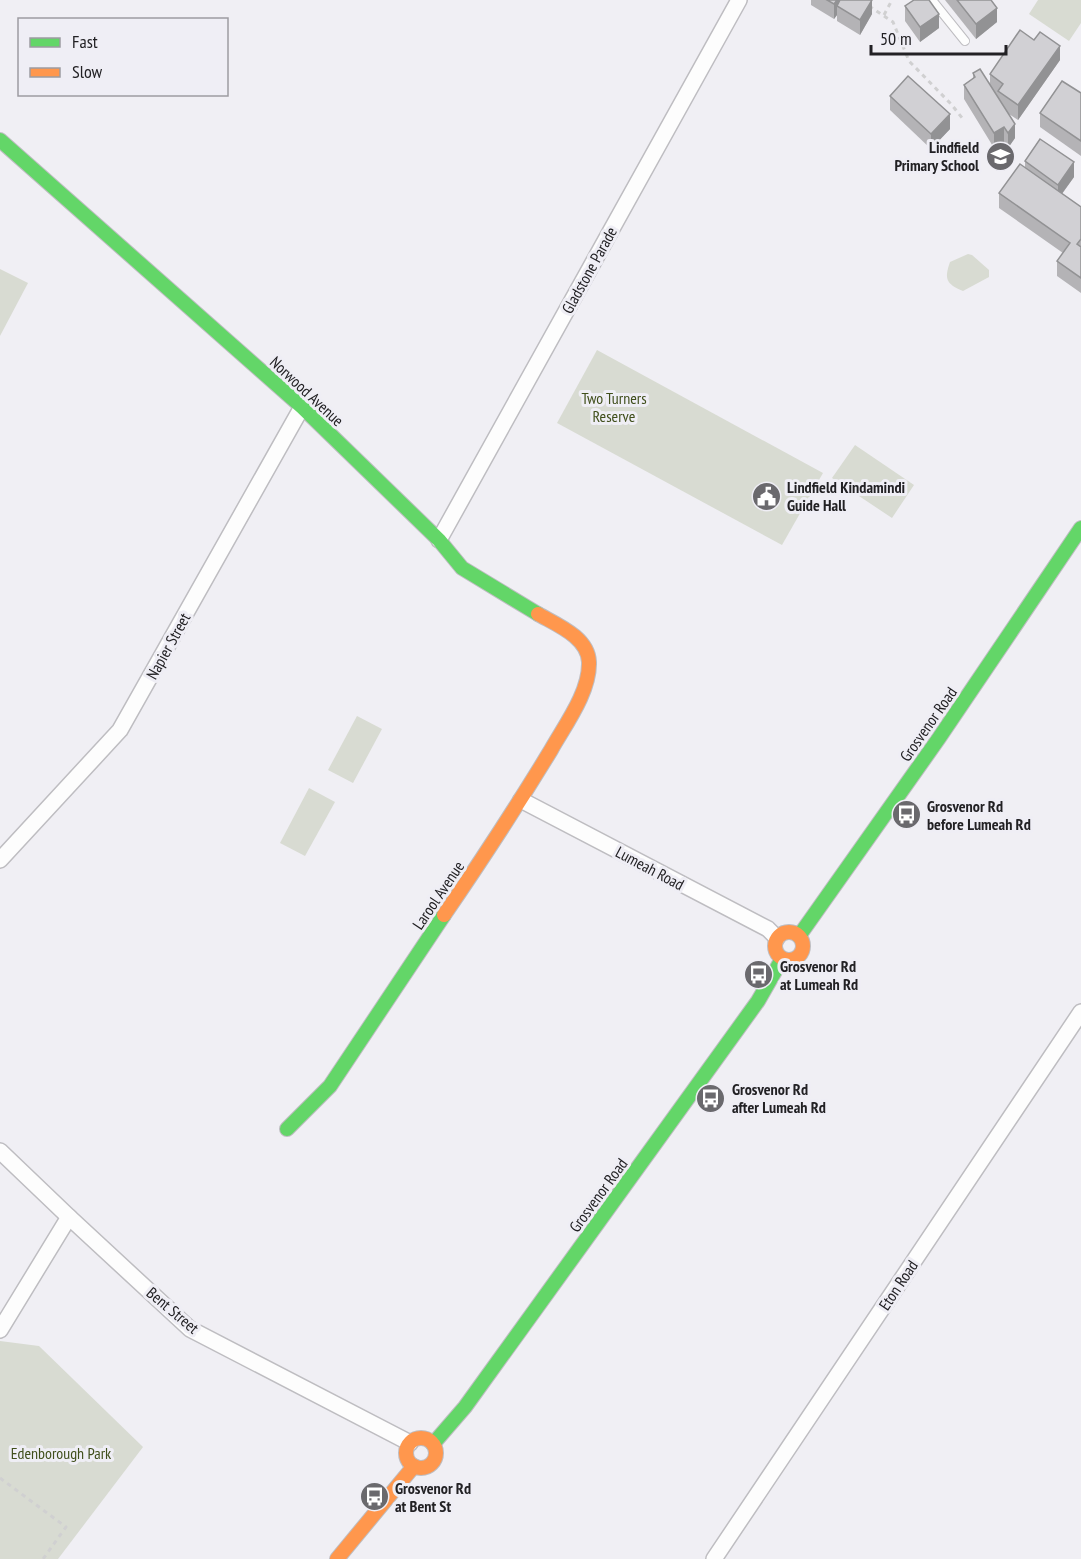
<svg xmlns="http://www.w3.org/2000/svg" width="1081" height="1559" font-family="'PT Sans Narrow',sans-serif">
	<style>
		.green { fill: #d8dbd2 }
		.lines { fill: none; stroke-linecap: round; stroke-linejoin: round }
		.lane-casing { stroke: #bebdc1; stroke-width: 10 }
		.street-casing { stroke: #bebdc1; stroke-width: 18 }
		.fast-casing { stroke: #bebdc1; stroke-width: 16 }
		.slow-casing { stroke: #bebdc1; stroke-width: 16 }
		.path { stroke: #d0d0d1; stroke-width: 3; stroke-dasharray: 4.5 4.5; stroke-linecap: butt }
		.lane { stroke: #fdfdfd; stroke-width: 8 }
		.street { stroke: #fdfdfd; stroke-width: 15 }
		.fast { stroke: #63d668; stroke-width: 14 }
		.slow { stroke: #ff974d; stroke-width: 14 }
		.wall { fill: #b4b3b6 }
		.shaded-wall { fill: #929294 }
		.building { fill: #d1d0d4; stroke: #929294; stroke-width: 1.5 }
		.labels { text-anchor: middle; stroke-width: 6; stroke-linejoin: round; paint-order: stroke }
		.poi-label { font-size: 16px; font-weight: bold; fill: #222124; stroke: #efeef5; text-anchor: start }
		.street-label { font-size: 16px; fill: #222124; stroke: #efeef5 }
		.park-label { font-size: 16px; fill: #404f1c; stroke: #efeef5 }
	</style>
	<rect width="100%" height="100%" fill="#f0eff4"/>
	<g class="green">
		<path d="M1038,0H1081V23L1069,41L1029,14Z"/>
		<path d="M968,254L972,255L989,270V277L963,291C946,284 944,279 950,262Z"/>
		<path d="M0,269L28,283L0,336Z"/>
		<path d="M597,350L823,473L782,545L557,423Z"/>
		<path d="M855,445L914,485L892,518L832,478Z"/>
		<path d="M357,716L382,729L353,783L328,770Z"/>
		<path d="M309,788L335,802L305,856L280,843Z"/>
		<path d="M0,1341L39,1346L143,1447L58,1559H0Z"/>
	</g>
	<g class="lines">
		<defs>
			<path id="lane" d="M932,0L965,41"/>
			<g id="street">
				<path d="M439,540L739,0"/>
				<path d="M521,800L768,929L777,938"/>
				<path d="M0,860L120,730L302,407"/>
				<path d="M0,1151L69,1217L190,1329L410,1443"/>
				<path d="M0,1330L69,1217"/>
				<path d="M714,1559L1081,1012"/>
			</g>
			<g id="fast">
				<path d="M0,140L302,407L439,540L462,568L538,614"/>
				<path d="M799,936L939,738L1081,528"/>
				<path d="M287,1129L330,1086L444,915"/>
				<path d="M433,1444L465,1407L758,1001L782,959"/>
			</g>
			<g id="slow">
				<path d="M444,915C481,861 517,806 551,750C565,725 590,692 589,662C588,637 557,625 538,614"/>
				<circle cx="789" cy="946" r="14"/>
				<circle cx="421" cy="1453" r="15"/>
				<path d="M337,1559L414,1466"/>
			</g>
		</defs>
		<use href="#lane" class="lane-casing"/>
		<use href="#street" class="street-casing"/>
		<use href="#fast" class="fast-casing"/>
		<use href="#slow" class="slow-casing"/>
		<g class="path">
			<path d="M869,6L893,22L909,61L951,104L963,119"/>
			<path d="M884,15L892,0"/>
			<path d="M0,1478L66,1527L43,1559"/>
		</g>
		<use href="#lane" class="lane"/>
		<use href="#street" class="street"/>
		<use href="#fast" class="fast"/>
		<use href="#slow" class="slow"/>
	</g>
	<g class="wall">
		<path d="M811,0H872V14L860,35L837,21V15L834,19L811,5Z"/>
		<path d="M945,0H991L997,22L976,39Z"/>
		<path d="M905,6L939,28L920,42L905,21Z"/>
		<path d="M1034,40L1060,60L1018,120L1009,114L1015,138L1008,148L1004,142L994,148L964,99V85L973,79V73L990,83V74Z"/>
		<path d="M1081,93V156L1040,127V113Z"/>
		<path d="M890,96L950,129L931,149L890,110Z"/>
		<path d="M1025,161L1074,177L1062,194L1081,207V293L1057,276V261L1063,253L999,208V193L1025,167Z"/>
	</g>
	<g class="shaded-wall">
		<path d="M837,0H845L837,6V15L834,19V4Z"/>
		<path d="M872,0V14L860,35V20Z"/>
		<path d="M997,8V22L976,39V24Z"/>
		<path d="M939,14V28L920,42V27Z"/>
		<path d="M1060,46V60L1018,120V105Z"/>
		<path d="M950,114V129L931,149V134Z"/>
		<path d="M1015,124V138L1008,148V133Z"/>
		<path d="M1004,127V142L994,148V133Z"/>
		<path d="M1074,162V177L1058,199V185Z"/>
	</g>
	<g class="building">
		<path d="M827,0H837L834,4Z"/>
		<path d="M840,0H872L860,20L837,6Z"/>
		<path d="M914,0H929L939,14L920,27L905,6Z"/>
		<path d="M957,0H991L997,8L976,24Z"/>
		<path d="M1020,30L1034,40L1040,32L1060,46L1018,105L998,91L1003,84L990,74Z"/>
		<path d="M980,69L1015,124L1008,133L1004,127L994,133L964,85L975,77L973,73Z"/>
		<path d="M908,76L950,114L931,134L890,96Z"/>
		<path d="M1062,81L1081,93V141L1040,113Z"/>
		<path d="M1040,139L1074,162L1058,185L1025,161Z"/>
		<path d="M1020,164L1081,207V239L1077,244L1081,247V278L1057,261L1070,243L999,193Z"/>
	</g>
	<defs>
		<symbol id="school-disc" viewBox="-11 -11 22 22"><circle r="9.5" fill="#6a696d" stroke="#efeef5"/><path d="M0-5L7-2L0 1L-7-2ZM-4 1L0 2.5L4 1V4Q0 6-4 4Z" fill="#fff"/></symbol>
		<symbol id="civic-disc" viewBox="-11 -11 22 22"><circle r="9.5" fill="#6a696d" stroke="#efeef5"/><path d="M-.6-6.5H3V-4.5H.6V-3L4-1V1h2V6H-6V1h2V-1L-.6-3ZM-1.2 2.5V6h2.4V2.5Z" fill="#fff"/></symbol>
		<symbol id="bus-disc" viewBox="-11 -11 22 22"><circle r="9.5" fill="#6a696d" stroke="#efeef5"/><path d="M-5-6H5V4H4V6H2V4H-2V6H-4V4H-5ZM-3.5-4V0h7V-4ZM-3.5 1.2v1.5H-2V1.2ZM2 1.2v1.5H3.5V1.2Z" fill="#fff"/></symbol>
	</defs>
	<g fill-rule="evenodd">
		<use href="#school-disc" x="984" y="140" width="33" height="33"/>
		<use href="#civic-disc" x="750" y="480" width="33" height="33"/>
		<use href="#bus-disc" x="890" y="798" width="33" height="33"/>
		<use href="#bus-disc" x="742" y="958" width="33" height="33"/>
		<use href="#bus-disc" x="694" y="1082" width="33" height="33"/>
		<use href="#bus-disc" x="358" y="1480" width="33" height="33"/>
	</g>
	<g class="labels">
		<g class="poi-label">
			<text x="979" y="153" text-anchor="end">Lindfield<tspan x="979" dy="18">Primary School</tspan></text>
			<text x="787" y="493">Lindfield Kindamindi<tspan x="787" dy="18">Guide Hall</tspan></text>
			<text x="927" y="812">Grosvenor Rd<tspan x="927" dy="18">before Lumeah Rd</tspan></text>
			<text x="780" y="972">Grosvenor Rd<tspan x="780" dy="18">at Lumeah Rd</tspan></text>
			<text x="732" y="1095">Grosvenor Rd<tspan x="732" dy="18">after Lumeah Rd</tspan></text>
			<text x="395" y="1494">Grosvenor Rd<tspan x="395" dy="18">at Bent St</tspan></text>
		</g>
		<g class="street-label">
			<text transform="translate(589 270) rotate(-61)" y="6">Gladstone Parade</text>
			<text transform="translate(307 391) rotate(43)" y="6">Norwood Avenue</text>
			<text transform="translate(168 646) rotate(-61)" y="6">Napier Street</text>
			<text transform="translate(928 724) rotate(-55)" y="6">Grosvenor Road</text>
			<text transform="translate(650 868) rotate(28)" y="6">Lumeah Road</text>
			<text transform="translate(438 895) rotate(-56)" y="6">Larool Avenue</text>
			<text transform="translate(598 1195) rotate(-54)" y="6">Grosvenor Road</text>
			<text transform="translate(898 1285) rotate(-56)" y="6">Eton Road</text>
			<text transform="translate(173 1310) rotate(40)" y="6">Bent Street</text>
		</g>
		<g class="park-label">
			<text x="614" y="404">Two Turners<tspan x="614" dy="18">Reserve</tspan></text>
			<text x="61" y="1459">Edenborough Park</text>
		</g>
	</g>
	<rect x="18" y="18" width="210" height="78" fill="#efeef5" stroke="#9d9ca1" stroke-width="1.5"/>
	<rect x="30" y="38" width="30" height="9" fill="#63d668" stroke="#9d9ca1" stroke-width="1.5"/>
	<text x="72" y="48" font-size="18" fill="#222124">Fast</text>
	<rect x="30" y="68" width="30" height="9" fill="#ff974d" stroke="#9d9ca1" stroke-width="1.5"/>
	<text x="72" y="78" font-size="18" fill="#222124">Slow</text>
	<path d="M871 45v9h135v-9" fill="none" stroke="#222124" stroke-width="3"/>
	<text x="880" y="45" font-size="18" fill="#222124" stroke="#efeef5" stroke-width="4.5" paint-order="stroke">50 m</text>
</svg>
